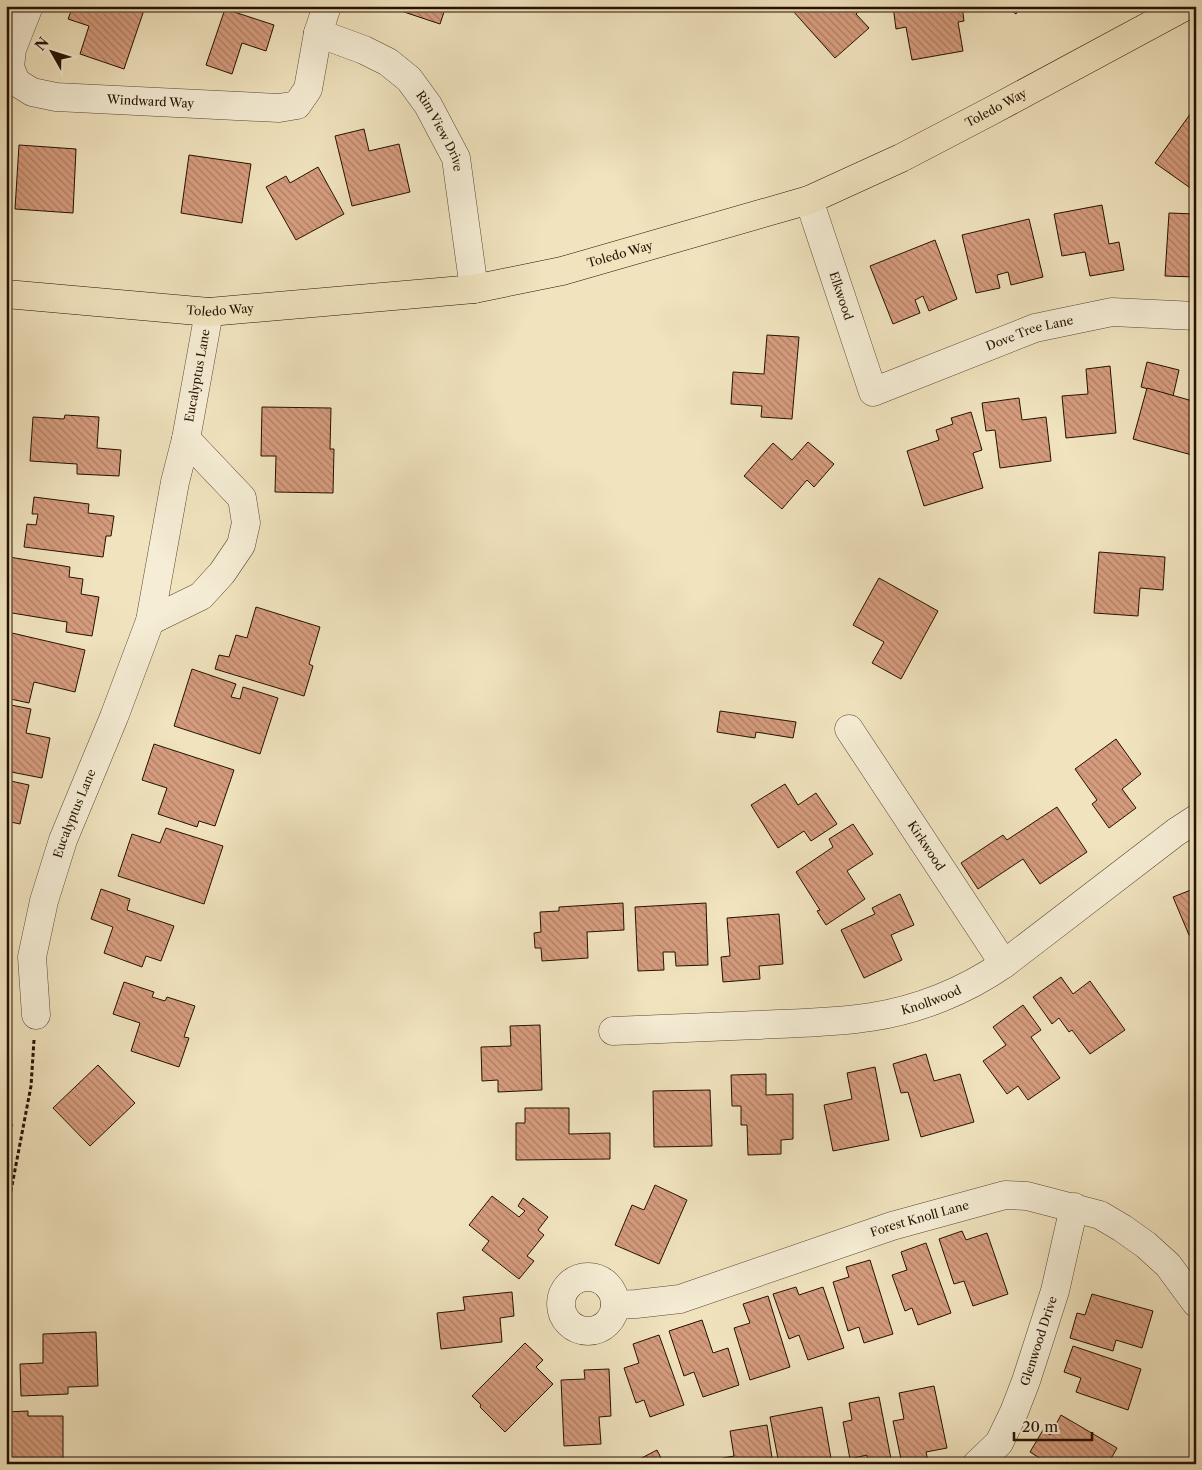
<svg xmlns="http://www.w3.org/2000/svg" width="1202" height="1470" font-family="'Libre Caslon Text',serif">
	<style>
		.building { fill: url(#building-back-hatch); stroke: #251100 }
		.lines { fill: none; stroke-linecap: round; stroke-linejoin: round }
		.minor-casing { stroke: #584630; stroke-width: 29 }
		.major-casing { stroke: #251100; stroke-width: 29 }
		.path { stroke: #251100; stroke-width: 3; stroke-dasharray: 4 2.5; stroke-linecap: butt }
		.minor { stroke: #f5edd5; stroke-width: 28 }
		.major { stroke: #f0e3be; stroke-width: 28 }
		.labels { text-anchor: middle; stroke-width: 5; stroke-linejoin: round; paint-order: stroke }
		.street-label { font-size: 12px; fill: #251100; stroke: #f5edd5 }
	</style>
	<defs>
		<pattern id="building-back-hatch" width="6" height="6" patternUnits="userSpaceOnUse" patternTransform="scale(1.25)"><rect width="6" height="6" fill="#d69c7e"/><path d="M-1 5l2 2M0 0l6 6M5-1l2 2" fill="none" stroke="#ad7e65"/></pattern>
	</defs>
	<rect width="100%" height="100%" fill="#f0e3be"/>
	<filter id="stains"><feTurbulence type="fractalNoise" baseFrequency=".004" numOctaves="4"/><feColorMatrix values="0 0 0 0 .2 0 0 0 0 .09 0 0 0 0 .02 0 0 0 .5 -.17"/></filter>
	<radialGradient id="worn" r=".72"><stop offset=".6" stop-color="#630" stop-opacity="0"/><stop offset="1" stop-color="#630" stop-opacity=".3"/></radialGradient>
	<g class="building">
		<path d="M73,6H132L144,10L124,69L80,54L89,26L68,19Z"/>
		<path d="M402,6H446L440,24L401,11Z"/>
		<path d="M798,6H865L856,14L869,28L835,58L793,11Z"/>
		<path d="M893,6H962L964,21L958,22L963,51L912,60L906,27L896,29Z"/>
		<path d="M1005,6H1021L1016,14Z"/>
		<path d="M225,9L274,25L266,51L242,43L232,74L206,65Z"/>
		<path d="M1196,106V192L1155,163Z"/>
		<path d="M364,129L369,151L399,144L410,192L352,206L335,136Z"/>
		<path d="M19,145L76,149L73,213L15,209Z"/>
		<path d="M189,155L251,164L242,223L181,213Z"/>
		<path d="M318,167L344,214L296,240L266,187L286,176L290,183Z"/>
		<path d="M1102,205L1109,244L1119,242L1124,270L1090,276L1085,252L1062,256L1054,214Z"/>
		<path d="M1169,213L1196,214V277L1165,276Z"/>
		<path d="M1029,219L1043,277L1011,285L1008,272L997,275L1000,288L976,293L962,235Z"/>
		<path d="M935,240L957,299L929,311L923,296L915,300L920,313L893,324L870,266Z"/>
		<path d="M767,335L799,337L792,419L761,417L762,406L731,404L733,372L764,374Z"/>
		<path d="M1147,362L1179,370L1173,396L1141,387Z"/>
		<path d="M1110,366L1116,433L1066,438L1062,396L1088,394L1086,369Z"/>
		<path d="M1147,388L1196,402V442L1192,455L1133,439Z"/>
		<path d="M1019,398L1022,420L1046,417L1051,461L1000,468L995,430L986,431L982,403Z"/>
		<path d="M262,407L331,408L330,449H334L333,493L275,492L276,456H261Z"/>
		<path d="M971,412L982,450L973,453L983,488L924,506L907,451L939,440L936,430L953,424L951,418Z"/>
		<path d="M65,415L99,417L97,448L121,450L119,476L77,474V464L30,461L33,417L64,419Z"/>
		<path d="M808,442L834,464L814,487L807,480L782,509L744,476L773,443L792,460Z"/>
		<path d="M34,497L89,504L88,513L114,516L111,536H106L103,557L24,547L27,524L36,525L38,514H32Z"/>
		<path d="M1099,552L1165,557L1163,590L1140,588L1138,616L1094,613Z"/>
		<path d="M9,557L70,567L69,577L83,579L81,594L99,597L92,636L66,632L67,622L6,612V574Z"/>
		<path d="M879,578L938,611L901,679L872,663L884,642L853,625Z"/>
		<path d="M256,607L320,627L309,664L313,666L304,696L215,669L219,655L229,657L236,635L247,638Z"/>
		<path d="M12,633L85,650L75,692L34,682L29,703L6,698V646H9Z"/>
		<path d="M192,669L236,684L231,697L240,699L243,687L278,698L260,754L174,726Z"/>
		<path d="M6,704L31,709L26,733L50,738L42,778L6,771Z"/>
		<path d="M720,711L796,722L793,738L756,732L755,738L717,732Z"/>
		<path d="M1116,739L1141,774L1122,789L1136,808L1109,828L1092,804L1097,800L1075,769Z"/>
		<path d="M154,744L234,770L215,826L199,821L197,827L158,814L167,788L142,780Z"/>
		<path d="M6,780L29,785L20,824L6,821Z"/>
		<path d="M785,784L798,805L816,793L837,824L811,841L804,831L778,848L751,805Z"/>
		<path d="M1057,807L1087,852L1040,884L1023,859L978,889L961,863L1003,835L1007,840Z"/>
		<path d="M853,824L873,854L847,871L865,899L826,925L817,911L820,910L796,872L833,847L829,839Z"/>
		<path d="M166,828L223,846L204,904L118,876L132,834L160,843Z"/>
		<path d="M1196,888V932L1189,935L1173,897Z"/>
		<path d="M101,889L130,899L127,910L174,926L161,961L146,956L142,967L104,953L113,927L91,919Z"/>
		<path d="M900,894L914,925L891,935L902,960L864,978L841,930L875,914L872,908Z"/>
		<path d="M623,903L624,930L587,932L588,958L542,961L541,948H535L534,933L541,932L540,912L559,911V907Z"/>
		<path d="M706,903L708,965L676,966L675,952H663L664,970L638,971L635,907Z"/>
		<path d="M779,914L783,964L759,966L760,979L723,982L721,957L730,956L727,918Z"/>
		<path d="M1061,977L1073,994L1090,981L1125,1030L1090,1054L1072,1030L1069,1032L1059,1018L1052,1024L1033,997Z"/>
		<path d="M124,982L154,992L152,997L165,1001L167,997L195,1006L184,1037L189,1038L179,1067L131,1051L140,1023L113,1014Z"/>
		<path d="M1023,1005L1041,1030L1031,1037L1060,1078L1028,1100L1018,1086L1007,1094L983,1061L1006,1045L993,1027Z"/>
		<path d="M540,1025L542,1090L498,1092V1080L482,1081L481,1047L511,1046L510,1026Z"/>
		<path d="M926,1054L934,1081L960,1074L974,1122L921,1137L908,1092L901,1093L893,1064Z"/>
		<path d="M98,1065L135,1103L90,1146L53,1108Z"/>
		<path d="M875,1067L889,1140L833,1151L824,1105L852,1099L847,1073Z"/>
		<path d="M766,1074V1095L793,1094V1139L781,1140V1154L748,1155L747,1125H741V1106H732L731,1075Z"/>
		<path d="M710,1090L712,1146L654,1147L653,1091Z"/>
		<path d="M525,1108H569V1134L610,1133V1159L516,1160V1123H525Z"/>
		<path d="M6,1121L13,1125L6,1134Z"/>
		<path d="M655,1185L687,1200L659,1264L615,1245L632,1205L644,1210Z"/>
		<path d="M492,1196L519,1217L525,1211L518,1206L523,1198L548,1217L538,1230L544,1235L527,1256L534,1261L519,1279L482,1250L489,1241L469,1225Z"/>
		<path d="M962,1231L966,1240L987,1233L1008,1294L973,1306L964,1281L954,1284L939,1239Z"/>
		<path d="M926,1243L951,1313L918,1325L912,1308L905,1311L892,1275L907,1270L901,1252Z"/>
		<path d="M870,1260L893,1334L864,1343L859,1327L848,1331L833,1282L849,1277L846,1267Z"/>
		<path d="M796,1287L799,1295L823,1287L844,1348L808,1360L799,1335L789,1339L773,1294Z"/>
		<path d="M512,1292L514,1316L500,1318L502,1342L441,1349L437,1313L465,1310L463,1297Z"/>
		<path d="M1092,1294L1153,1311L1142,1348L1116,1340L1113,1351L1070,1338L1077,1313L1085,1315Z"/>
		<path d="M768,1296L790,1367L750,1380L734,1328L750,1323L743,1304Z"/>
		<path d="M702,1320L713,1353L728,1348L739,1385L703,1397L694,1372L684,1376L669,1331Z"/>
		<path d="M96,1332L98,1386L68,1387V1394L21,1396L20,1364L43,1363V1334Z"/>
		<path d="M659,1335L684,1405L650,1417L644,1400L636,1403L624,1368L639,1363L633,1344Z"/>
		<path d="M525,1343L543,1360L536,1367L553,1384L505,1432L480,1407L481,1405L472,1396Z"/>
		<path d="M1073,1346L1141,1369L1128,1410L1076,1392L1081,1378L1064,1372Z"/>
		<path d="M609,1369L611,1416L599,1417L601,1444L564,1446L561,1380L585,1379L584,1370Z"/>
		<path d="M934,1386L947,1448L926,1452L928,1461L914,1464H902L893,1421L904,1419L899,1393Z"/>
		<path d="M879,1397L892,1464H868L867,1455L850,1459L843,1422L852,1420L849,1403Z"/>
		<path d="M822,1407L832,1464H779L770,1417Z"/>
		<path d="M28,1411V1416H63V1464H6V1412Z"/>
		<path d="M1061,1415L1117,1448L1108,1464H1049L1030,1452L1043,1430L1050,1435Z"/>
		<path d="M767,1425L773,1464H724L723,1458L734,1456L730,1431Z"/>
		<path d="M657,1450L664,1464H630Z"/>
	</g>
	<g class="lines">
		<defs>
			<g id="minor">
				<path id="s1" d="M318,33L364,50L388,62L409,79L428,105L456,158L474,289"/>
				<path id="s2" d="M6,82H16L32,92L56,97L279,108L297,105L308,89L318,33L327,6"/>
				<path d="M16,82L10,67L12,49L29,6"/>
				<path id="s3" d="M809,200L873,392L1035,328L1112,312L1196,316"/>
				<path d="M150,621L201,596L222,573L241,545L246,523L242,498L186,439"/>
				<path id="s4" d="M849,729L1004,964"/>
				<path id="s5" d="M36,1015L32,957L44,901L63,840L114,717L150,621L175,482L186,439L209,312"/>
				<path id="s6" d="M613,1031C661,1029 709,1027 757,1025C795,1023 834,1023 871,1017C918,1010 965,991 1004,964L1176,832L1196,819"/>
				<circle cx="588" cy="1304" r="27"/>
				<path id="s7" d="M615,1305L636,1304L680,1299L892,1226L1005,1195L1027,1196L1100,1215L1122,1228L1146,1245L1168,1265L1196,1303"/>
				<path id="s8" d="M977,1464L999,1443L1014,1412L1026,1381L1055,1291L1074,1207"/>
			</g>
			<g id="major">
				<path id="s9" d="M6,294L209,312L474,289L562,271L809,200L901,158L991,111L1186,6"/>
			</g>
		</defs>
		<use href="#minor" class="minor-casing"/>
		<use href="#major" class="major-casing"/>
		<path class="path" d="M6,1217L31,1086L34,1040"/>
		<use href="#minor" class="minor"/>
		<use href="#major" class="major"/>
	</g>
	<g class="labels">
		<g class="street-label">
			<text dy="4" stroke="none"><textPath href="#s2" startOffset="148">Windward Way</textPath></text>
			<text dy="4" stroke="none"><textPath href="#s9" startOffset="1025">Toledo Way</textPath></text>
			<text dy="4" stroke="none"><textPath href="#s1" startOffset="164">Rim View Drive</textPath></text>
			<text dy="4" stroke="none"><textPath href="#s9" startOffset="620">Toledo Way</textPath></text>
			<text dy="4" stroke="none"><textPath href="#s3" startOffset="101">Elkwood</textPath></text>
			<text dy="4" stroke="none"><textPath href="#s9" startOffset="215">Toledo Way</textPath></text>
			<text dy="4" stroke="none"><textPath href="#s3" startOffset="370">Dove Tree Lane</textPath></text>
			<text dy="4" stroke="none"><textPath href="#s5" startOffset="665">Eucalyptus Lane</textPath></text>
			<text dy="4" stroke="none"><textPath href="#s5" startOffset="208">Eucalyptus Lane</textPath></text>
			<text dy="4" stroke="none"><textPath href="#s4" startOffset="140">Kirkwood</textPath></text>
			<text dy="4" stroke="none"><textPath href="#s6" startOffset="321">Knollwood</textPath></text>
			<text dy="4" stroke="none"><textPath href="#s7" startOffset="318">Forest Knoll Lane</textPath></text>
			<text dy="4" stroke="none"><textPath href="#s8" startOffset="140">Glenwood Drive</textPath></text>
		</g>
	</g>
	<rect width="1202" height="1470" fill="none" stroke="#f0e3be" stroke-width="25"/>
	<rect x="8" y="8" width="1187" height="1455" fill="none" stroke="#251100" stroke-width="2.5"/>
	<rect x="12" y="12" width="1177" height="1445" fill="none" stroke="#251100"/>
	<g transform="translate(52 52) rotate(309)" stroke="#f5edd5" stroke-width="4" paint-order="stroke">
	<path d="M0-4L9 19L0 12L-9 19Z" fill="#251100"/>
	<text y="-8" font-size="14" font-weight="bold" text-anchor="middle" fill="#251100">N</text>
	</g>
	<path d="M1014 1432v8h78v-8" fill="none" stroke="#251100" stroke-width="2.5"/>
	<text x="1022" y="1432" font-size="15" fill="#251100" stroke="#f5edd5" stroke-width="4" paint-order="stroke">20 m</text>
	<rect width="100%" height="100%" filter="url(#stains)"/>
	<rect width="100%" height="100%" fill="url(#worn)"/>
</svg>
